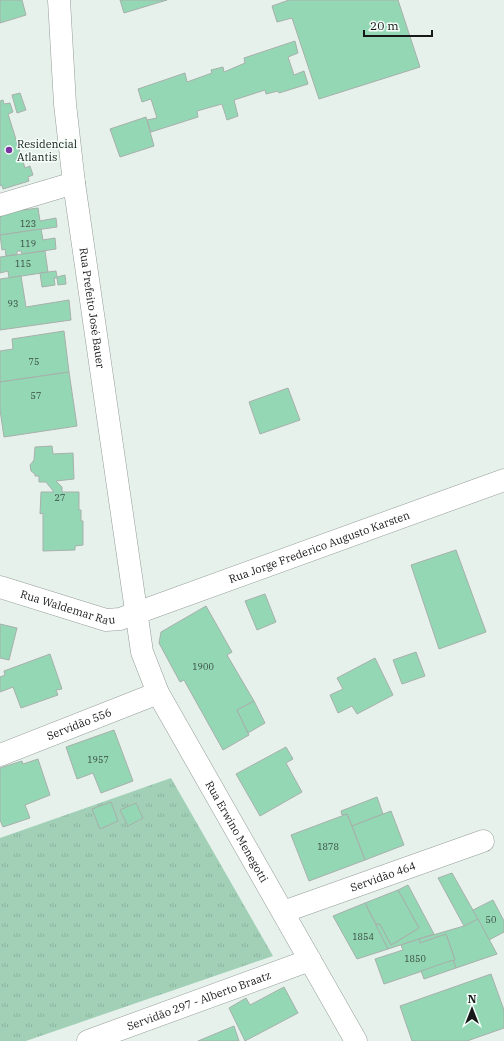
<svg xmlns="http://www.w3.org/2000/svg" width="504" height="1041" font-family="'IBM Plex Serif',serif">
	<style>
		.grass { fill: url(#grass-tufts) }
		.building { fill: #94d7b4; stroke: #a7b0ab }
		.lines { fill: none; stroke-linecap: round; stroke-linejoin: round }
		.minor-casing { stroke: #949d98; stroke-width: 23 }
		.minor { stroke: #fff; stroke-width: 22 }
		.poi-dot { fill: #7d32a4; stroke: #f4fff9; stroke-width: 1.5 }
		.labels { text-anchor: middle; stroke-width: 3; stroke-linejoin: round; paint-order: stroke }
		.number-label { font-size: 9px; fill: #36483e }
		.poi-label { font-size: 11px; fill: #161917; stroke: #f4fff9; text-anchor: start }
		.street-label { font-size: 11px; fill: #161917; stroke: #f4fff9 }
	</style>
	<defs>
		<pattern id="grass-tufts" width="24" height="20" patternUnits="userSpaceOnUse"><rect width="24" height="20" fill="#a2d0b7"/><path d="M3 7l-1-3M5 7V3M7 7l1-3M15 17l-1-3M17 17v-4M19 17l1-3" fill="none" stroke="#8bb29d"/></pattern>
	</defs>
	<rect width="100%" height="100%" fill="#e7f1ec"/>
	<path class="grass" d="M171,778L273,956L26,1041H0V838Z"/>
	<g class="building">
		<path d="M0,0H22L26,15L0,23Z"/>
		<path d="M120,0H167L124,13Z"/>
		<path d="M289,0H398L420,67L319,99L292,18L277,22L272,6Z"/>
		<path d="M295,41L298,53L288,57L294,75L304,71L308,84L279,93L278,91L266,94L265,90L234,100L238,116L227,120L222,104L197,111L198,117L151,132L147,120L157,118L151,99L142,102L138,89L185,73L187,82L212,73L211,70L223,67L224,72L245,63L244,58Z"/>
		<path d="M20,93L26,110L17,113L12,95Z"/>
		<path d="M3,100L4,104L10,103L13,112L8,114L25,168L30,166L33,175L28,177L29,181L3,189L2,185L0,186V101Z"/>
		<path d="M146,117L154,146L120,157L110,129Z"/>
		<path d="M38,208L40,221L56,218L57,227L0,235V213Z"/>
		<path d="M41,229L43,240L55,238L56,249L22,254L21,251H17V254L6,256L5,249L2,250L0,235Z"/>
		<path d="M45,251L48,272L9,278L8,271L0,273V257Z"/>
		<path d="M56,271L57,277L65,275L66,284L58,285L57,278H54L55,285L42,287L40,273Z"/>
		<path d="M21,276L26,307L69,300L71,320L0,330V279Z"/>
		<path d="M64,331L69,372L0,382V351L13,349L12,339Z"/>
		<path d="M69,372L77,426L4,437L0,410V382Z"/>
		<path d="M288,388L300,420L260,434L249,402Z"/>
		<path d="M52,446L53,454L73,453L74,479L56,481L62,487V492H79V510H81V521H83V545L75,546V550L43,551V513L40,514L41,492H54L46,482H39V476H35V474L31,471L30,465L34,460L35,447Z"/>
		<path d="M456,550L486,632L439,649L411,565Z"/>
		<path d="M265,594L276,622L257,630L245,601Z"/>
		<path d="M206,606L232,652L227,655L254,701L237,710L249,735L223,750L184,680L180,682L159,643L161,632Z"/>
		<path d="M0,624L17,628L9,660L0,658Z"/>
		<path d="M416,652L425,676L402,684L393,660Z"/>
		<path d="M50,654L62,689L56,690L58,695L21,708L13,687L0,692V677L5,675L4,671Z"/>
		<path d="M375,658L393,695L357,714L352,706L338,713L330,695L343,689L337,678Z"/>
		<path d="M254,701L265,723L248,733L237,710Z"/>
		<path d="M114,730L133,781L101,793L93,773L77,779L66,747Z"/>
		<path d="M286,747L293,759L286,763L302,792L260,816L236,774Z"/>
		<path d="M38,759L50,795L25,805L30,818L3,827L0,820V768L22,761L23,764Z"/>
		<path d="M377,797L383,814L352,826L347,814L342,815L341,811Z"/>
		<path d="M111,802L118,821L100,829L92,809Z"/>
		<path d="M136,803L143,818L128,826L120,810Z"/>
		<path d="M391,811L404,845L365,860L352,826Z"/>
		<path d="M347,814L365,860L309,881L291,835Z"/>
		<path d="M452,873L478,919L464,926L438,878Z"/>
		<path d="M408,885L434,934L388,949L375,925L380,924L391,945L419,928L398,890Z"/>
		<path d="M398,890L419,928L391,945L380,924H376L365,903Z"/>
		<path d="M493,900L504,921V932L489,940L473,910Z"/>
		<path d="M365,903L388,949L357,959L333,916Z"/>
		<path d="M478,919L497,954L456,968L453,960H455L446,934L420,943L419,939L464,926Z"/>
		<path d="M446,934L455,960L384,984L375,959L403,950L401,945L419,939L420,943Z"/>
		<path d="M453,960L456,968L424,979L421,971Z"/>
		<path d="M491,974L504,1010V1028L467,1041H412L400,1006Z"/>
		<path d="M284,987L298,1013L245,1041L229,1008L246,998L250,1005Z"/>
		<path d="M234,1026L239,1041H198Z"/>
	</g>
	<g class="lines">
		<defs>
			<g id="minor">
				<path id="s1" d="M59,0L65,104L74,183L142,652L158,693L356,1041"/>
				<path d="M0,205L74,183"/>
				<path id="s2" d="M0,587L106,620L120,619L504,480"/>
				<path id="s3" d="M0,755L158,693"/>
				<path id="s4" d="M283,912L483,841"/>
				<path id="s5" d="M88,1041L310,960"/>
			</g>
		</defs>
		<use href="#minor" class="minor-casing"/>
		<use href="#minor" class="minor"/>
	</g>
	<circle class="poi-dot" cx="9" cy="150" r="4"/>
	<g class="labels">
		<g class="number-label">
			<text x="28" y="227">123</text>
			<text x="28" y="247">119</text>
			<text x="23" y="267">115</text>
			<text x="13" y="307">93</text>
			<text x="34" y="365">75</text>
			<text x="36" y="399">57</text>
			<text x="60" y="501">27</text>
			<text x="203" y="670">1900</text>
			<text x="98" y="763">1957</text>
			<text x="328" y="850">1878</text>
			<text x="491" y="923">50</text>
			<text x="363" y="940">1854</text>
			<text x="415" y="962">1850</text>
		</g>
		<g class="poi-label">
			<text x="17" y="148">Residencial<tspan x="17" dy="13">Atlantis</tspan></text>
		</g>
		<g class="street-label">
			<text dy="4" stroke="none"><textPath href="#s1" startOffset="310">Rua Prefeito José Bauer</textPath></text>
			<text dy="4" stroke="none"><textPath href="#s2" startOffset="337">Rua Jorge Frederico Augusto Karsten</textPath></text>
			<text dy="4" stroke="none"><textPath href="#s2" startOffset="71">Rua Waldemar Rau</textPath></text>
			<text dy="4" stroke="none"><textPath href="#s3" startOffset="85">Servidão 556</textPath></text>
			<text dy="4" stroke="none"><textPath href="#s1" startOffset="861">Rua Erwino Menegotti</textPath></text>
			<text dy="4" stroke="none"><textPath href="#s4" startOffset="106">Servidão 464</textPath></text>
			<text dy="4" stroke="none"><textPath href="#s5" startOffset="118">Servidão 297 - Alberto Braatz</textPath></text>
		</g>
	</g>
	<g transform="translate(472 1009)" stroke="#f4fff9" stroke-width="3" paint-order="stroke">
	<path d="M0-3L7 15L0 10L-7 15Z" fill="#161917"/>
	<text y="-6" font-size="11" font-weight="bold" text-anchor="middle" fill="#161917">N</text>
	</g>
	<path d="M364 30v6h68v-6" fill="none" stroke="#161917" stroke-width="2"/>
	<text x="370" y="30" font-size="12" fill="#161917" stroke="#f4fff9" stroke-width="3" paint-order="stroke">20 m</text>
</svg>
